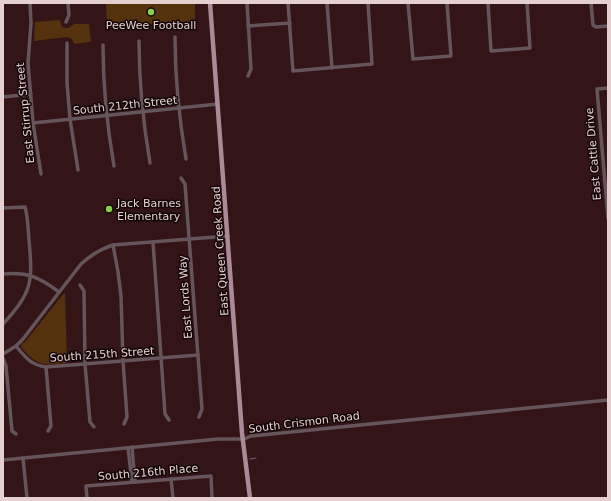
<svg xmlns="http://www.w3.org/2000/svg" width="611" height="501" font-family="'DejaVu Sans',sans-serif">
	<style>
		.green { fill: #54320e }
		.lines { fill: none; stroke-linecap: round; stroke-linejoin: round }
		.stream { stroke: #885286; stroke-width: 1 }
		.minor { stroke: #64555b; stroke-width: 3.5 }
		.major { stroke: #a98a97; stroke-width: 4.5 }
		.poi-dot { fill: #86cf4c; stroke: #120506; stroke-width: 1.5 }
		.labels { text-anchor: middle; stroke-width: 3; stroke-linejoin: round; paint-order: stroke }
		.poi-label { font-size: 11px; fill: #e5d0d0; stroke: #120506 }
		.street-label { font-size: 11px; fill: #e5d0d0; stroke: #120506 }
	</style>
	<rect width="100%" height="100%" fill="#331417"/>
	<g class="green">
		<path d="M106,3H195V21L107,27Z"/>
		<path d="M60,20L61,25L64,28H68L74,24H89L91,42L74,44L72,39L67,37L34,41L35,22Z"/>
		<path d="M65,292L67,363C43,366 37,366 21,347V344L25,342Z"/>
	</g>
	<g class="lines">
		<path class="stream" d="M250,459L256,458"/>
		<g class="minor">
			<path d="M30,3L31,23L28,63L33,123L41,174"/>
			<path d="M247,3L251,69L248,76"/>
			<path d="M288,3L293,71L372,64L368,3"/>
			<path d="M327,3L332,68"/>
			<path d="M408,3L413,59L451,56L447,3"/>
			<path d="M488,3L491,51L530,48L527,3"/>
			<path d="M591,3L593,25L596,27L608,26"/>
			<path d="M66,22L69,15L68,3"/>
			<path d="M248,26L290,23"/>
			<path d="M175,37C175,78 179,118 186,159"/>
			<path d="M139,41C139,82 143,122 150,163"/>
			<path d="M67,43V83L70,119L78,170"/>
			<path d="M103,45C103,86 107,126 114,166"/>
			<path d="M608,88L597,89L608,218"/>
			<path d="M3,97L31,94"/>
			<path d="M33,123L218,104"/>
			<path d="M181,178L185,184L202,409L199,417"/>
			<path d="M3,208L25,207C28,217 28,229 29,240C33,283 32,292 3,324"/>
			<path d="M153,242L165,414L169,420"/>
			<path d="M113,245L118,272L121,296L123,361L127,417L124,424"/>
			<path d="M3,274C28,272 39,277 59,292"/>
			<path d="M80,285L84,291L85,364L90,422L94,427"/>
			<path d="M16,346C25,357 31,365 46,367L198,355"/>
			<path d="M3,354L16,346L23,339L81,264C91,255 100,249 113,245L228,236"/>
			<path d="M3,358L6,366L12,431L16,434"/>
			<path d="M46,367L51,426L48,431"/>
			<path d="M132,447L135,482"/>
			<path d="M128,448L132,482"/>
			<path d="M23,458L27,498"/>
			<path d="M3,460L218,439H244L251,436L608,400"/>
			<path d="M171,479L173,498"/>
			<path d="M87,498L86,486L211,476L212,498"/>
		</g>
		<path class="major" d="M210,3L242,433L250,498"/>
	</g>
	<g class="poi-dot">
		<circle cx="151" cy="12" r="4"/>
		<circle cx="109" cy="209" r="4"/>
	</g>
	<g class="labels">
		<g class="poi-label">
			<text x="151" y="29">PeeWee Football</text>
			<text x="117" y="207" text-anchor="start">Jack Barnes<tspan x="117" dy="13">Elementary</tspan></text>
		</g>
		<g class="street-label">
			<text transform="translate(125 105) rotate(-6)" y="4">South 212th Street</text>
			<text transform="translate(25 113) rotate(-96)" y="4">East Stirrup Street</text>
			<text transform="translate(593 154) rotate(-95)" y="4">East Cattle Drive</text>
			<text transform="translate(220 251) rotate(-94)" y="4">East Queen Creek Road</text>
			<text transform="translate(185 297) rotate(-94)" y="4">East Lords Way</text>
			<text transform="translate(102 354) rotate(-4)" y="4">South 215th Street</text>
			<text transform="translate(304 422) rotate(-7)" y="4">South Crismon Road</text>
			<text transform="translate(148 472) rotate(-5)" y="4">South 216th Place</text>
		</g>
	</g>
	<rect width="611" height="501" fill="none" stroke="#e5d0d0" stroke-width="8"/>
</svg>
